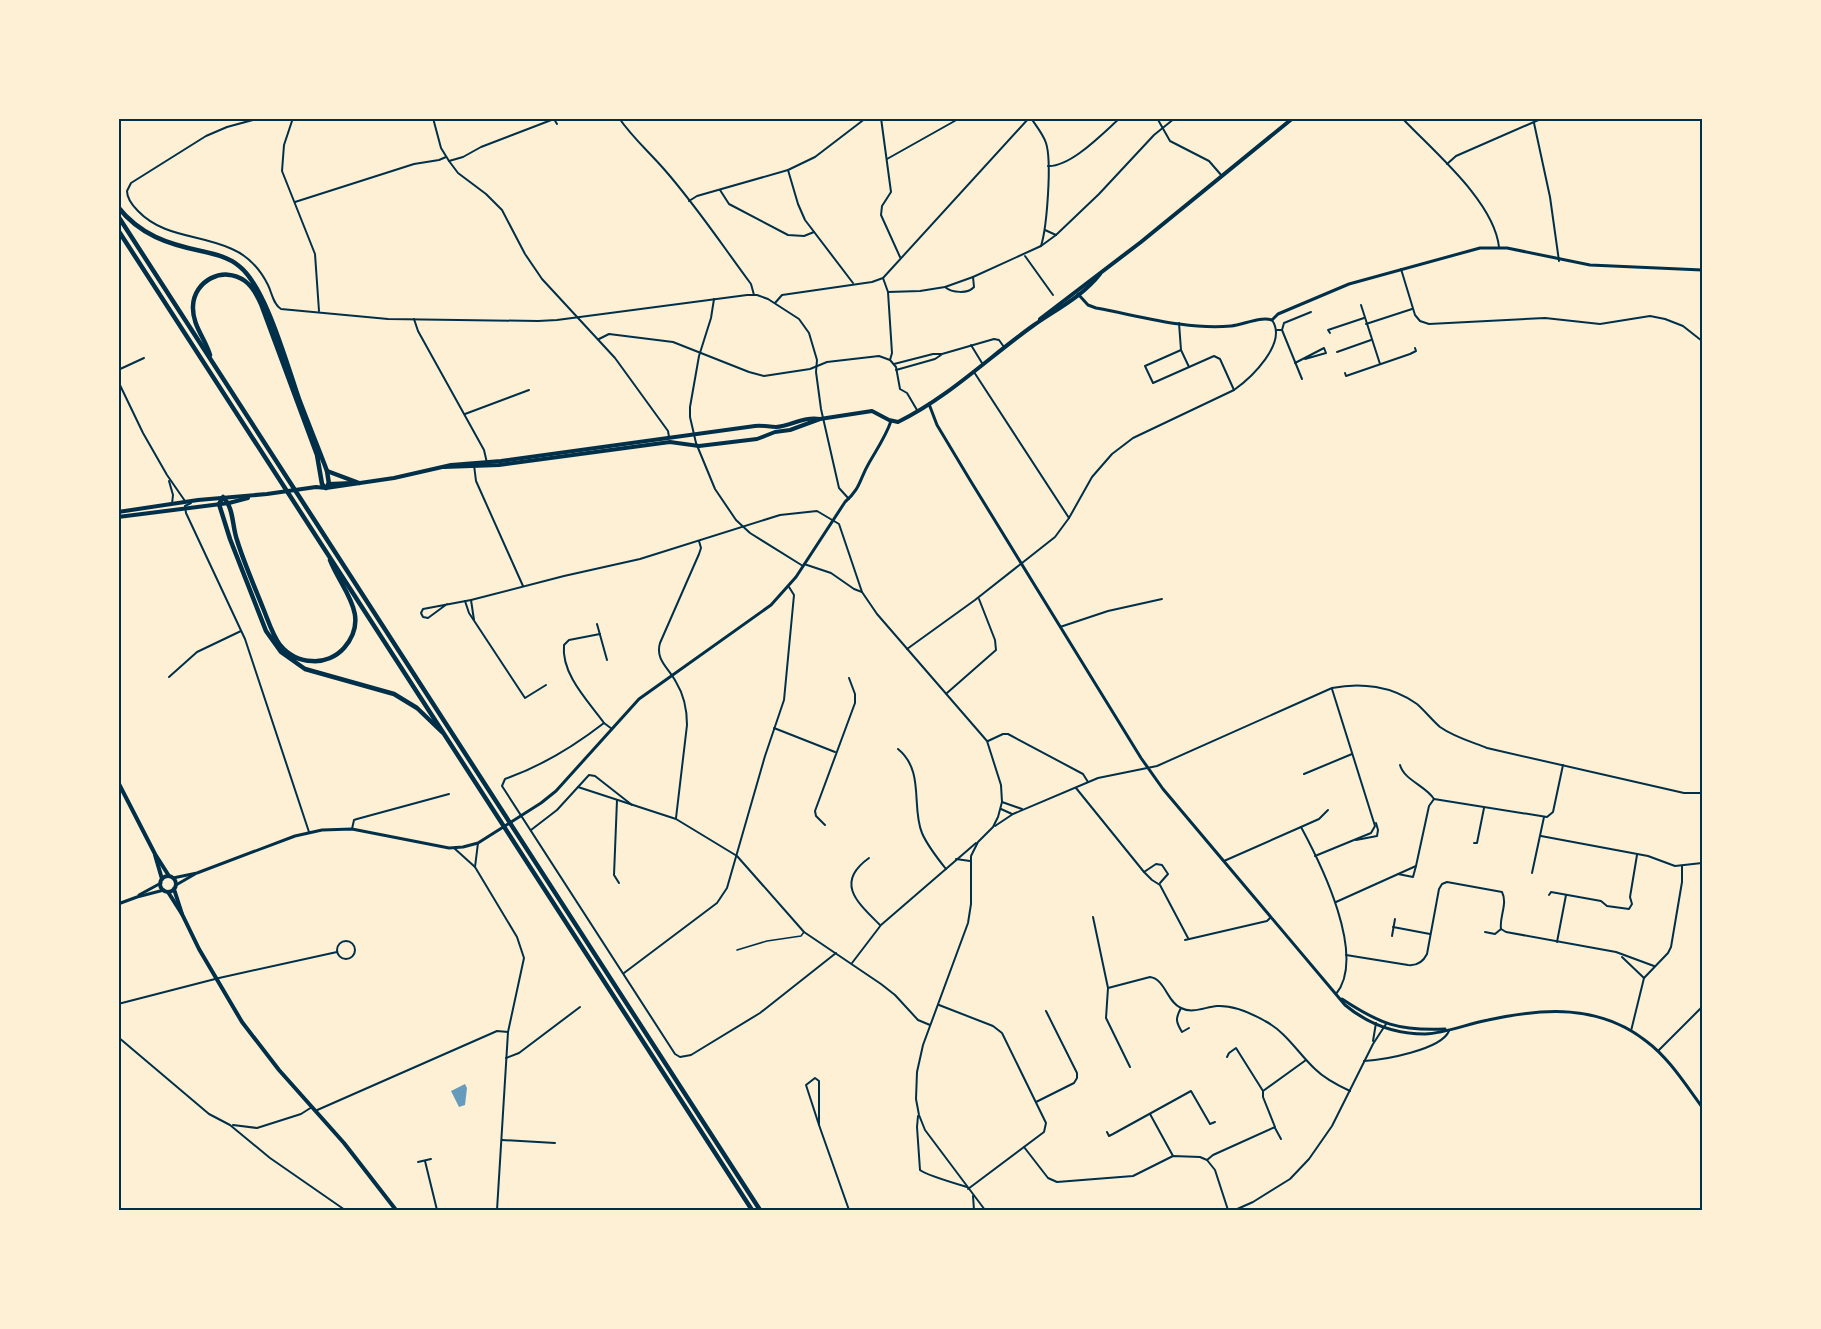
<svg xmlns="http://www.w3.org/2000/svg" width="1821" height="1329" font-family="Poppins,sans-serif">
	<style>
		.water { fill: #669bbc }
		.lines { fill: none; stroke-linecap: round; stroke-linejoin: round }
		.service { stroke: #003049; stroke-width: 1.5 }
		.minor { stroke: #003049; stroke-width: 2 }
		.tertiary { stroke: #003049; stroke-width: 3 }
		.secondary { stroke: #003049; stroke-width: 4 }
		.primary { stroke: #003049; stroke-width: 4 }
		.motorway { stroke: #003049; stroke-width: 4.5 }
		.neatline { fill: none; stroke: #003049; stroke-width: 2 }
	</style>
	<rect width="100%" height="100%" fill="#fdf0d5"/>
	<path class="water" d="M465,1084L467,1088L465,1105L459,1107L451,1091Z"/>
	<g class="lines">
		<path class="service" d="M737,950L767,941L801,936L804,932"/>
		<g class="minor">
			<path d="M260,118L227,127L206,136L131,183L127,191C127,199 132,205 138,211C164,238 200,234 232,249C248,256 260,269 268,285C272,293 273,304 281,309L388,319L538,321L557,320L747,295H757L768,299L799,319L809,333L817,360L816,372L821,409L839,488L849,499"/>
			<path d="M293,118L284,145L282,171L315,254L319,311"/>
			<path d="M433,118L441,148L449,161L458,173L486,194L502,210L525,254L542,279L615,358L668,431L669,437"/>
			<path d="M619,118C632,137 648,151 663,168C695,204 722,245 751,284L754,295"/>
			<path d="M881,118L891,192L882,206L881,215L900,257"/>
			<path d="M1031,118C1036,126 1043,134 1046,143C1052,161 1047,227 1041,246"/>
			<path d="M1157,118L1170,141L1209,161L1222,176"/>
			<path d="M1402,118C1433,151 1494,201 1499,247"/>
			<path d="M118,122L123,118"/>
			<path d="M1534,123L1550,197L1559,261"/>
			<path d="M887,159L960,118"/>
			<path d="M449,161L463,157L481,147L554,119L557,124"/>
			<path d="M1447,164L1456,156L1543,118"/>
			<path d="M1048,166C1071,167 1103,133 1120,118"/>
			<path d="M788,170L798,204L805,220L853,283"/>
			<path d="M720,190L729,204L788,235L804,236L814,232"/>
			<path d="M689,201L697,196L788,170L815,157L866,118"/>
			<path d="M295,202L414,164L439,160L446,157"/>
			<path d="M1045,230L1056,235"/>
			<path d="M1025,256L1053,295"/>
			<path d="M1401,269L1415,315L1420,321L1429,324L1545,318L1600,324L1650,316L1665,319L1683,326L1702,341"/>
			<path d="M883,278L888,292L892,353L890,360"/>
			<path d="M945,287C952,293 968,294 974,287L973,277"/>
			<path d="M888,292L920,291L945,287L973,277L1041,246L1056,235L1099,194L1154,135L1175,118"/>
			<path d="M714,299L711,318L699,356L690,407V417L696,443L715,489L736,520L750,533L803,566"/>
			<path d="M775,303L782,295L872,282L883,278L1029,118"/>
			<path d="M1361,305L1380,364"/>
			<path d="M414,319L418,331L484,450L487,463"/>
			<path d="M1179,323L1181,350L1189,367"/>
			<path d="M1366,324L1412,309"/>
			<path d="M1277,330H1282L1302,379"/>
			<path d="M1282,330L1284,323L1311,312"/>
			<path d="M1330,333L1328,330L1364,318"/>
			<path d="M599,339L609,334L673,342L749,372L764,376L810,369L827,362L879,356L890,360"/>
			<path d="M971,345L982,363"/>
			<path d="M1181,350L1145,366L1153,383L1214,356L1220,359L1234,390"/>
			<path d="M1337,352L1371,340"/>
			<path d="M890,360L896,367L900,389L907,393L917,410"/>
			<path d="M1295,363L1324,348L1326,353L1305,359"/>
			<path d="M894,364L933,354H942L994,339L999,340L1004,347"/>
			<path d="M118,370L144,358"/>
			<path d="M896,370L935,359L941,355"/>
			<path d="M974,372L1069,518"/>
			<path d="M1345,373L1346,376L1410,354L1416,351L1415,348"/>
			<path d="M118,381L143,433L167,475L185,501"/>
			<path d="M465,414L529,390"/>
			<path d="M474,465L476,481L523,586"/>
			<path d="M169,481L173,495L172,504"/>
			<path d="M191,503L185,506L186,513L245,639L309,832"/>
			<path d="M804,564L831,573L854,589L862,592"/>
			<path d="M471,600L474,620"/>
			<path d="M465,601L469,613L525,698L546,685"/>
			<path d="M447,604L428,618L423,617L421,613L423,609C439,606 455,603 471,600L564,576L640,559L780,515L817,511L839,524L862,592L877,614L987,741L1001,785L1002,802L998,817L993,827L978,842L971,856V904L968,923L923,1045L917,1072L916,1099L919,1115L925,1130L985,1210"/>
			<path d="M597,624L607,660"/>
			<path d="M1060,627L1108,611L1162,599"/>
			<path d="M600,634L569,640L564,645C561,674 588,701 604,723L612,729"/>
			<path d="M907,649L975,600L1055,537L1069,518L1092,477L1112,454L1133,438L1234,390C1251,378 1288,343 1272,320"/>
			<path d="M169,677L197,652L241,631"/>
			<path d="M947,693L996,650L995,640L979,599"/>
			<path d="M604,723C573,747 542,766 505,779L502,786L675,1054L680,1057L691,1055L760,1013L836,953"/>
			<path d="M774,728L835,752"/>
			<path d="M988,741L1003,734H1008L1083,774L1088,782"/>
			<path d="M898,749C925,771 911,807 922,833C927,845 938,859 946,869"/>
			<path d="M1400,765C1404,780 1426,786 1434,799"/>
			<path d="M1304,774L1352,754"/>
			<path d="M578,787L676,819L737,856L804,932L881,984L895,995L918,1020L930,1025"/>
			<path d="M1076,788L1144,872L1152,880L1160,885L1188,938"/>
			<path d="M617,800L614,875L619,883"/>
			<path d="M1002,802L1022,809"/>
			<path d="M1001,809L1012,814"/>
			<path d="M676,818L687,725C687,711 684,695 676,682C669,668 655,660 660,643L699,554L701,548L699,541"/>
			<path d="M825,825L816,816L815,811L855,703V694L849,678"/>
			<path d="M995,826L1013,814L1098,778L1157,766L1332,688C1361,682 1392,686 1417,704C1425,711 1432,720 1440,727C1454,737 1472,742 1487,748L1684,793H1702"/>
			<path d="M1301,827L1319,819L1328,810"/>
			<path d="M352,829L354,820L357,819L449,794"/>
			<path d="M531,830L557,810L589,775L595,776L632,805"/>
			<path d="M1541,836L1648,856L1675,866L1702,863"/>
			<path d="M1356,840L1377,836L1378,830L1376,823"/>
			<path d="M1474,843H1477L1484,808"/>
			<path d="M454,848L475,867L517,937L524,958L508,1032L497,1210"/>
			<path d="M1315,856L1371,833L1375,826L1332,689"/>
			<path d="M869,858C834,883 858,903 880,925"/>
			<path d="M956,859L970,861"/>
			<path d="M1224,861L1301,827C1321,864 1367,956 1336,994"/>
			<path d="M475,867L478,843"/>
			<path d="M1144,872L1156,864L1162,865L1168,874L1160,883"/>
			<path d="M1532,873L1544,817"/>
			<path d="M1398,874L1413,877L1416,866"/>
			<path d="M1549,895L1551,892L1601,901L1607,906L1629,909L1632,904L1630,897L1637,855"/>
			<path d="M1336,902L1416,866L1429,806L1434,799L1547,817L1553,812L1563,765"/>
			<path d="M1093,917L1108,988L1106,1018L1130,1067"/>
			<path d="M1393,927L1430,934"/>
			<path d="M1485,932L1495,934L1501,929"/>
			<path d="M1392,936L1395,919"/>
			<path d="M1185,940L1267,921L1271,917"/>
			<circle cx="346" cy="950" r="9"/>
			<path d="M1557,942L1566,895"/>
			<path d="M1346,955L1408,965C1417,966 1423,962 1427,954L1439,889L1442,884L1447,882L1502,892C1508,904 1499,917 1501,929L1506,932L1616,952L1654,966"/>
			<path d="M1622,957L1644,978"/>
			<path d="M852,963L881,925L976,843"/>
			<path d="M624,973L717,903L727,888L765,756L784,700L794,595L789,587"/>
			<path d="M1108,988L1150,977C1165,979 1167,1002 1181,1008C1193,1014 1205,1007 1217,1006C1234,1005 1251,1013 1265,1021C1286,1032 1298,1053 1315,1069C1325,1079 1337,1085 1350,1091"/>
			<path d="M118,1004L219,978L337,952"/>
			<path d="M939,1005L993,1026L1002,1033L1046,1123L1044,1132L968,1189"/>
			<path d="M1181,1008C1175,1019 1176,1022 1182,1032L1189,1028"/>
			<path d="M1631,1031L1644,978L1668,953L1671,947L1682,882V866"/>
			<path d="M118,1037L209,1114L230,1125L270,1158L345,1210"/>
			<path d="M1373,1041L1376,1023"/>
			<path d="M1658,1051L1702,1007"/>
			<path d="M1227,1057L1229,1053L1236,1048L1263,1091"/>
			<path d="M506,1058L519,1053L580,1007"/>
			<path d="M1364,1061C1383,1060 1441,1050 1449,1031"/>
			<path d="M815,1078L819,1081V1125L806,1085Z"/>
			<path d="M1036,1102L1074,1083L1077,1078V1073L1046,1011"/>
			<path d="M315,1111L497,1031L508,1032"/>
			<path d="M1150,1114L1173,1156"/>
			<path d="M918,1116L917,1127L920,1170C926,1175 957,1184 967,1187"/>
			<path d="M233,1125L257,1128L301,1114L312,1107"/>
			<path d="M819,1125L849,1210"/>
			<path d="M1275,1128L1281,1139"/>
			<path d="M1107,1132L1109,1136L1113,1134L1191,1091L1210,1124L1215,1122"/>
			<path d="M502,1140L555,1143"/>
			<path d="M1024,1147L1048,1178L1057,1182L1133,1176L1173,1156L1200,1157L1207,1160L1215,1170L1228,1210"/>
			<path d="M1207,1160L1213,1155L1275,1127L1263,1097V1091L1306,1060"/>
			<path d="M425,1161L437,1210"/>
			<path d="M418,1162L431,1159"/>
			<path d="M973,1196L974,1210"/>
			<path d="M1235,1210L1253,1202L1290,1179L1309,1159L1332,1126L1373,1044L1386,1024"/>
		</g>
		<g class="tertiary">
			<path d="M1078,294L1088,305L1096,308C1140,316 1186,330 1231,326C1243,325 1260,316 1272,320L1278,314L1349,284L1480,248H1507L1590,265L1702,270"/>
			<path d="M929,404L937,425L970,480L1141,758L1163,789L1345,1005C1368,1024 1395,1034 1425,1034C1446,1033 1467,1024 1488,1020C1543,1008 1599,1004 1646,1041C1669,1058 1685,1084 1702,1107"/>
			<path d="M173,878L197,873L295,836L322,830L352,829L449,848L463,847L478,843L541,803L556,791L639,699L771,605L796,577L845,502C861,488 859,480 869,463C877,449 886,436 891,421"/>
			<path d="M176,885L195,874"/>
			<path d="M139,895L161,883"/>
			<path d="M118,904L137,897L164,890"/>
			<path d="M1342,999C1380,1024 1398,1031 1445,1029"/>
		</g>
		<g class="secondary">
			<path d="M118,782L155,854L169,876"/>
			<path d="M155,855L162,879"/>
			<circle cx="168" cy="884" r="8"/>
			<path d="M174,889L182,914L199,949L242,1022L279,1070L344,1143L396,1210"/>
			<path d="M168,892L182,914"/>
		</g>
		<g class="primary">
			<path d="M1040,319L1141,242L1293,118"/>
			<path d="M444,467L499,465L670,442L699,446L757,439L775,432L790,430L820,419L872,411L889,420L898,422C949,397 989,357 1034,325C1057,309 1083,296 1100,274"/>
			<path d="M328,484L351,483"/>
			<path d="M118,512L198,500L267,494L316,487L326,488L394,478L451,465L501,461L755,426C762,425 769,427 776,427C791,426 804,416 820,419"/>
			<path d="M118,517L229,503L248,498"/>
		</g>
		<g class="motorway">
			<path d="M118,207C140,235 168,244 201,251C214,254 228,257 239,266C266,287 287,365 299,399C308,423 318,447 327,471L329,484L326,488L322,484L317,455L261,304C257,295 252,286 245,281C223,265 194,281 193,306C192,325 205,338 210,355"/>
			<path d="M118,216L760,1210"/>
			<path d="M118,230L752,1210"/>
			<path d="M327,471L359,483"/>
			<path d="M330,560C341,589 372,616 344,648C336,657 324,662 312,661C300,661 288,655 280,645C272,634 268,620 263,608C254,585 244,563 237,540C232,526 234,508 223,497L219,504L230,539L266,631L281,652L305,669L394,694L417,708L442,732"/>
		</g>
	</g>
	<rect width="1821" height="1329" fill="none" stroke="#fdf0d5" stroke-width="240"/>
	<rect x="120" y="120" width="1581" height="1089" class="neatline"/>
</svg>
